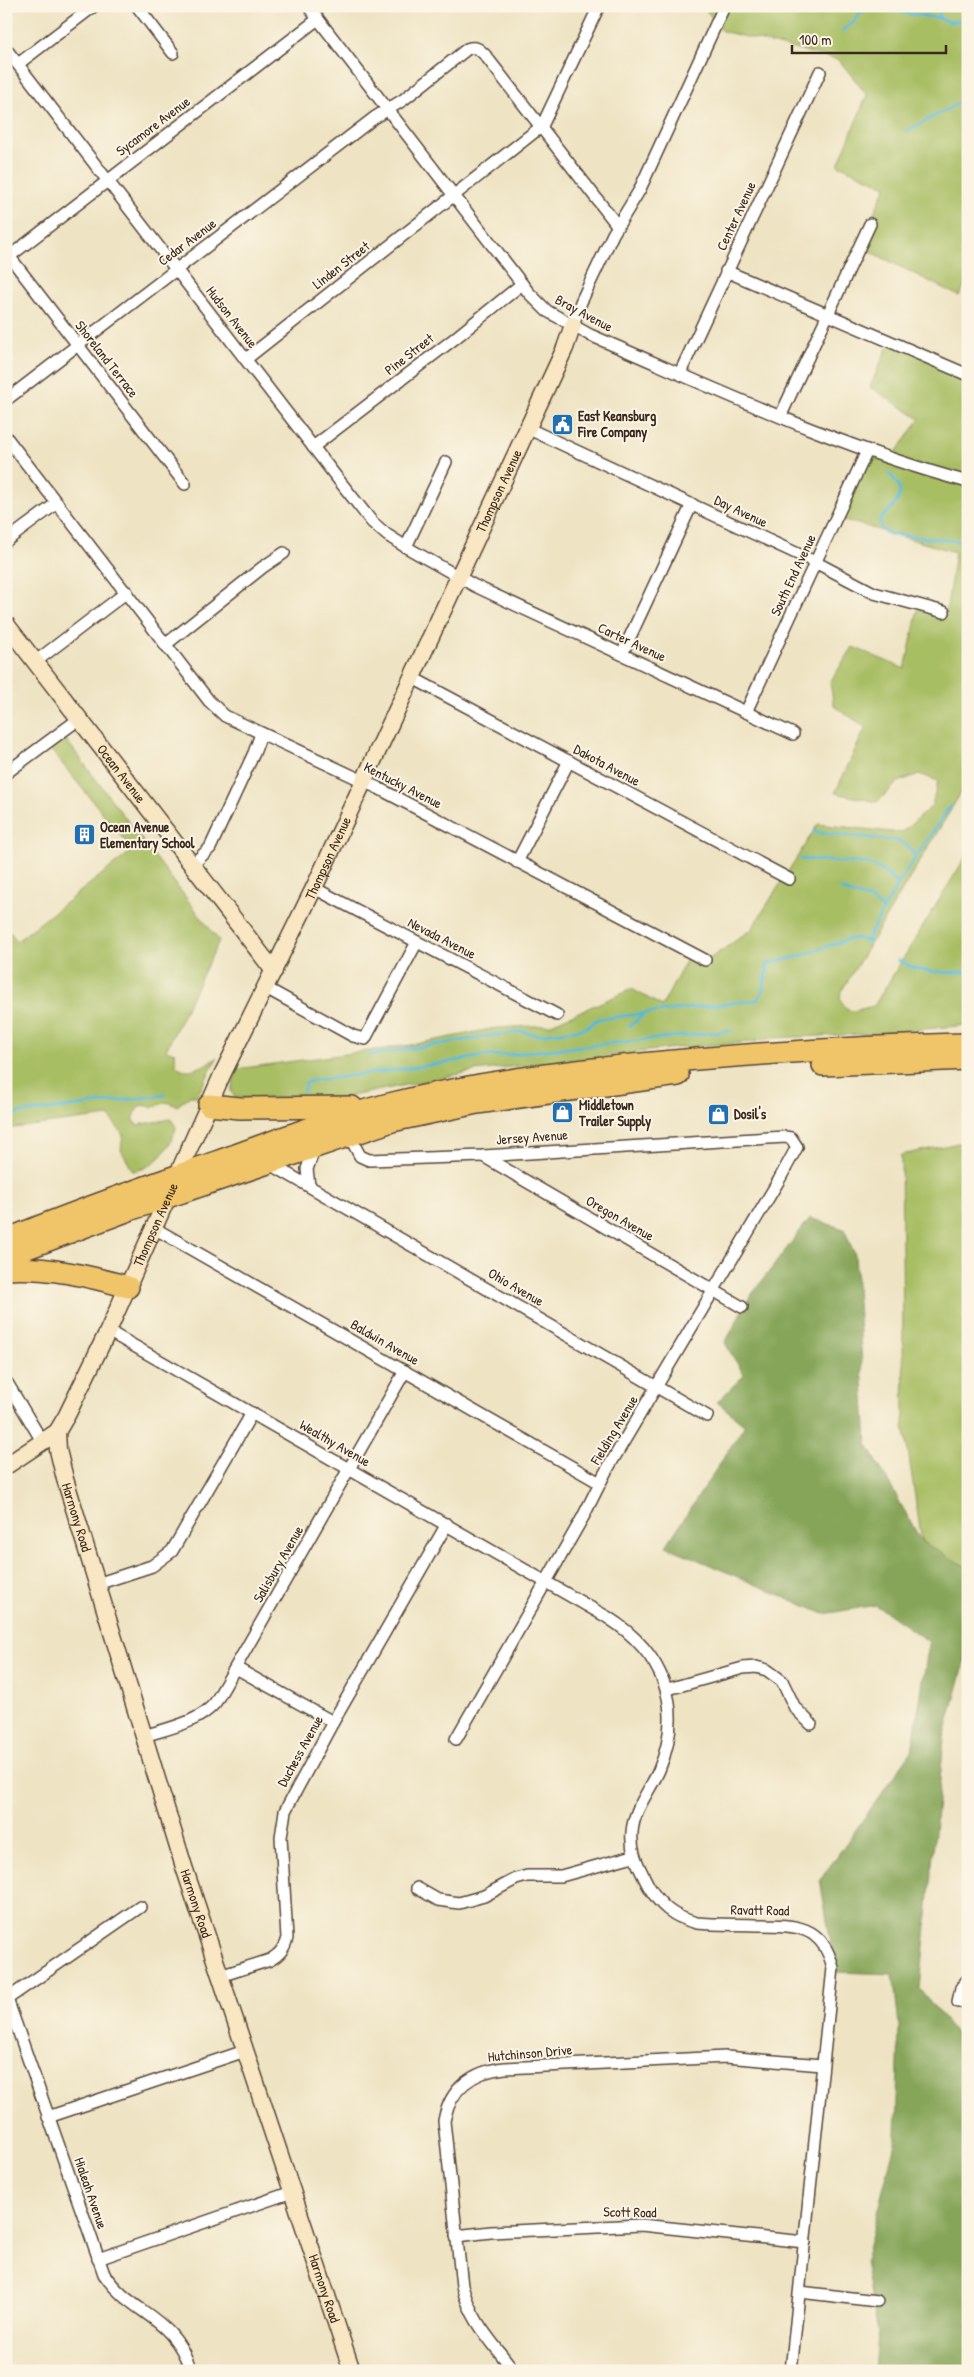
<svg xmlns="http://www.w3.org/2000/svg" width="974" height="2377" font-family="'Patrick Hand',sans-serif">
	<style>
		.green { fill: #a8be63; stroke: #727440 }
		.forest { fill: #86a559; stroke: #60683c }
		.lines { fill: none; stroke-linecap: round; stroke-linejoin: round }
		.stream { stroke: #56b9d5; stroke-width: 3 }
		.street-casing { stroke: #564637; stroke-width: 14 }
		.secondary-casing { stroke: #564637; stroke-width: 19 }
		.highway-casing { stroke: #564637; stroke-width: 24 }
		.street { stroke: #fff; stroke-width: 11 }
		.secondary { stroke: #f9e7c3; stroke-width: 16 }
		.highway { stroke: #f0c469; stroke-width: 21 }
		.labels { text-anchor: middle; stroke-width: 4; stroke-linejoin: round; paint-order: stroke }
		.street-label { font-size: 14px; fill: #3b2a1e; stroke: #fcf5e5 }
		.poi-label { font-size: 14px; font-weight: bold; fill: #3b2a1e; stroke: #fcf5e5; text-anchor: start }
	</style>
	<rect width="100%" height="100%" fill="#fcf5e5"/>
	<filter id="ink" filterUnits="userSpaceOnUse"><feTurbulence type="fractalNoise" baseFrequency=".02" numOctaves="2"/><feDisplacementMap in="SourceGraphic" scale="10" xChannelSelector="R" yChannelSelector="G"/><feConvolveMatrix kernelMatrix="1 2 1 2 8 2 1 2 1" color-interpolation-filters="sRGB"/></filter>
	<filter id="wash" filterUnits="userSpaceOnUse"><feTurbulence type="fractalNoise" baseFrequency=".0096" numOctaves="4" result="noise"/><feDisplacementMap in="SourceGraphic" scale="20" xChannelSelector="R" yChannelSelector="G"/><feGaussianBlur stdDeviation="1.12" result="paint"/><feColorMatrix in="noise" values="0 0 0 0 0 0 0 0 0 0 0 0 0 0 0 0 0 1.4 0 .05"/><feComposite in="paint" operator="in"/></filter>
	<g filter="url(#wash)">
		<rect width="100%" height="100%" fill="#eee3c3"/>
		<g class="green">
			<path d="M703,6H968V279L959,296L859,246L886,186L838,165L867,95L839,60L722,31Z"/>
			<path d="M891,339L968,372V781L841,992L840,998L846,1009L852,1011L874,1006L968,853V1025L869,1034L772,1038L752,1042L683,1047L475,1071L336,1099L235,1098L231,1091L237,1069L411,1045L496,1028L549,1025L632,989L662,1006L688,957L702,964L751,930L818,824L901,833L932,806L938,781L919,774L898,782L877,802L835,793L866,727L834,706L830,682L853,647L905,669L918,609L946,614L955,552L837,518L867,449L891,459L920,419L870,387Z"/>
			<path d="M60,732L219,941L166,1050L175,1053L176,1065C188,1077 204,1065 217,1058L197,1096H190L177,1106L167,1102L153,1107L142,1105L137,1109L133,1120L137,1125L171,1119L176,1127C172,1146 155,1169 133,1171L121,1150L123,1135L109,1116L6,1129V927L17,941L133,850L45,743Z"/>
			<path d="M968,1141V1568L922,1542L904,1425L901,1155Z"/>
		</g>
		<path class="forest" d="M810,1218L844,1229L855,1255L867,1444L922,1542L968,1568V1650L944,1738L920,1989L968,2049V2371H920L911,2365L910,2371H875L878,2334L865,2260L896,2139L899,2025L893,1974L836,1972L820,1880L912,1751L929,1642L876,1605L824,1614L666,1546L745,1425L717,1402L744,1375L725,1343L749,1298Z"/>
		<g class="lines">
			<g class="stream">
				<path d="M883,6L909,14L939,18"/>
				<path d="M941,6L939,18L950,22L962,20L968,26"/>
				<path d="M842,31L854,22L860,13L871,6"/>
				<path d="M907,131L968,98"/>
				<path d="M889,474C911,492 895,506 880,519C879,528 883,531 890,534L968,542"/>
				<path d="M814,832L899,841L908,846L916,857"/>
				<path d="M801,859L870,864L881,870L898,884"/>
				<path d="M841,889C860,900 866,892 883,910"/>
				<path d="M866,941L898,884L950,806"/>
				<path d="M898,960C919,974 943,973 968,972"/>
				<path d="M630,1026L645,1013"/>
				<path d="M370,1055L522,1031L536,1035L576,1030L585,1028L598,1019L757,1000C765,994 763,979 768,970L766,966L770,963L797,957L846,940L856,938L870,942"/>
				<path d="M303,1092L306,1083L314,1080C371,1074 428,1066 485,1056C499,1054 512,1057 526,1052L731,1031"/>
				<path d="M6,1115L165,1095"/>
			</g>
		</g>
	</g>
	<g filter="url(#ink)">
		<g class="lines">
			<defs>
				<g id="street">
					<path d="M137,6L173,53"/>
					<path d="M308,6L529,293L547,311L590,335C714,388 837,447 968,482"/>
					<path d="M6,49L334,474L372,522L387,535L406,547L475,586L793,734"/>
					<path d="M18,64L94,6"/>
					<path d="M6,252L185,484"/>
					<path d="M6,259L318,19"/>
					<path d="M726,271L968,375"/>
					<path d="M573,325L581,302L613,234L639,191L722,11"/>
					<path d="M246,359L542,126L599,6"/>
					<path d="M680,373L820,72"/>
					<path d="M6,400L374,118L403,100L467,49C476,46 479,49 485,55L617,225"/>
					<path d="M781,415L870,224"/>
					<path d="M527,428L815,562L874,593L944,612"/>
					<path d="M6,437L209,701L225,716L378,788L705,960"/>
					<path d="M313,447L454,339L522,284"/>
					<path d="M6,541L57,503"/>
					<path d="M406,547L446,462"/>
					<path d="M165,645L263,567L284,553"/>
					<path d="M622,654L692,504"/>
					<path d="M35,662L127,592"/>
					<path d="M411,677L789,879"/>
					<path d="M746,712L867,451"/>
					<path d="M6,773L79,719"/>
					<path d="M517,862L569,761"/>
					<path d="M192,865L210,848L254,753L261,734"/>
					<path d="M314,888L557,1015"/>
					<path d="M266,988L353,1036L365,1039L417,942"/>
					<path d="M349,1135L360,1156L369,1160L483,1156L785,1137L791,1138L797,1147L779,1180L605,1473L583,1517L456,1739"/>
					<path d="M483,1156L742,1307"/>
					<path d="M267,1162L707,1416"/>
					<path d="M309,1186L307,1169L315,1147"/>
					<path d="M154,1228L600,1483"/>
					<path d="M108,1331L607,1617C664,1653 685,1707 659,1770C650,1791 634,1808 632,1832C630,1853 639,1867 648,1885C660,1906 673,1917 697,1923C717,1925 738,1924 759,1925C796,1925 823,1925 833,1968L791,2371"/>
					<path d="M6,1381L42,1441"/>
					<path d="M97,1584L152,1566L172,1551L252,1413"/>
					<path d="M236,1668L333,1722"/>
					<path d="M668,1689L743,1668L756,1667L767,1670L782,1681L795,1708L811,1724"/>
					<path d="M144,1736C169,1728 198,1723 215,1703L405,1371"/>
					<path d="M417,1888L438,1900L459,1903L484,1896L516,1879L527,1876H561L633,1856"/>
					<path d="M220,1976L270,1960C280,1954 284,1949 287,1938L281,1837L285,1811L333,1722L447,1524"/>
					<path d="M6,1996L104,2274C132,2316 173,2314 191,2371"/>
					<path d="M7,1999L140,1907"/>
					<path d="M958,2002L961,1988L968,1979"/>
					<path d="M48,2117L245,2051"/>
					<path d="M456,2236L491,2232L641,2225L805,2242"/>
					<path d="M98,2259L292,2192"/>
					<path d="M800,2292L877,2301"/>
					<path d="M514,2371C492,2341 472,2323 462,2286L444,2121C450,2088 473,2071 505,2068L726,2057L822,2065"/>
				</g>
				<g id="secondary">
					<path id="s1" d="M6,624L274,971"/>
					<path id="s2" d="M57,1432L58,1450L65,1479L184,1867L352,2371"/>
					<path id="s3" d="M6,1466L57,1432L67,1415L108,1331L222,1075L314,888L565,348L573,325"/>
				</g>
				<g id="highway">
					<path d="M823,1065L968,1059"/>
					<path d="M209,1105L240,1108L352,1107"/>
					<path d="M6,1240C75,1211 145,1187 216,1162C272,1142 328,1120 385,1105C484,1080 584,1069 685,1060C779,1052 873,1046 968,1044"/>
					<path d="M6,1256L132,1209L392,1121L477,1103L678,1075"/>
					<path d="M6,1269C46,1266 89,1276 128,1287"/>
				</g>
			</defs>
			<use href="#street" class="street-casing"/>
			<use href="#secondary" class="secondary-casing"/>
			<use href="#highway" class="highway-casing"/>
			<use href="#street" class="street"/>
			<use href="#secondary" class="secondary"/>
			<use href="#highway" class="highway"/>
		</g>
	</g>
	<defs>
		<symbol id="civic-square" viewBox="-11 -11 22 22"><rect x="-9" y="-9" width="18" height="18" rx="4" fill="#1f6fb2" stroke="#fcf5e5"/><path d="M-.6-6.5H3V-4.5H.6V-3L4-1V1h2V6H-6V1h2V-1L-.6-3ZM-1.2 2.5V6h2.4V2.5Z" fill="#fff"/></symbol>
		<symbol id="building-square" viewBox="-11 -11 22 22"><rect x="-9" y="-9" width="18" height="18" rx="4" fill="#1f6fb2" stroke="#fcf5e5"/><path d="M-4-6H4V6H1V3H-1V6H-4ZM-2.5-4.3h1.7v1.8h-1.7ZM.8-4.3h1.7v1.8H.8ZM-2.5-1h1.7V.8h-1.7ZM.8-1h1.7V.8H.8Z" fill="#fff"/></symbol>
		<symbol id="shop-square" viewBox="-11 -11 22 22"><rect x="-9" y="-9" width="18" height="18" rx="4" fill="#1f6fb2" stroke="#fcf5e5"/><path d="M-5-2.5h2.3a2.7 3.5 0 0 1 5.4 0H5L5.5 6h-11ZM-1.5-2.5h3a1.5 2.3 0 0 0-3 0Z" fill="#fff"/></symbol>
	</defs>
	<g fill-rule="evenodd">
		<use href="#civic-square" x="550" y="412" width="25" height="25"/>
		<use href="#building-square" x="72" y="822" width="25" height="25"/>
		<use href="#shop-square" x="550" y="1100" width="25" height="25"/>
		<use href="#shop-square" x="706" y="1102" width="25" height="25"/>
	</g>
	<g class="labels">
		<g class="street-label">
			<text transform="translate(153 126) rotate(-37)" y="5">Sycamore Avenue</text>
			<text transform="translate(736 216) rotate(-65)" y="5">Center Avenue</text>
			<text transform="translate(187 242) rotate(-37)" y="5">Cedar Avenue</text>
			<text transform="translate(341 265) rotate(-38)" y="5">Linden Street</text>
			<text transform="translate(584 313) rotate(28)" y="5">Bray Avenue</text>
			<text transform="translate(232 317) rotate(52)" y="5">Hudson Avenue</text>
			<text transform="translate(409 354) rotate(-38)" y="5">Pine Street</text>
			<text transform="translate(107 359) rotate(52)" y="5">Shoreland Terrace</text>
			<text dy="5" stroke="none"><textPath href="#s3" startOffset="1101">Thompson Avenue</textPath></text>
			<text transform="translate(741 511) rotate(25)" y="5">Day Avenue</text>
			<text transform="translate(793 575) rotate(-65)" y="5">South End Avenue</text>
			<text transform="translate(632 642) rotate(25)" y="5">Carter Avenue</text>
			<text transform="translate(607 765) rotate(28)" y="5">Dakota Avenue</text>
			<text dy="5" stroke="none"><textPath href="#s1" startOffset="189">Ocean Avenue</textPath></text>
			<text transform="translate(403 785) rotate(27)" y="5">Kentucky Avenue</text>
			<text dy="5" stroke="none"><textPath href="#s3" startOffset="696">Thompson Avenue</textPath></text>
			<text transform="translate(442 938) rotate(27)" y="5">Nevada Avenue</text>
			<text transform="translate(532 1137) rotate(-4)" y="5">Jersey Avenue</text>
			<text transform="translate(620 1218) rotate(30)" y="5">Oregon Avenue</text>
			<text dy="5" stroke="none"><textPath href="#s3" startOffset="291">Thompson Avenue</textPath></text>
			<text transform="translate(516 1287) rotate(30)" y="5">Ohio Avenue</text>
			<text transform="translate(385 1342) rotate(30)" y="5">Baldwin Avenue</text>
			<text transform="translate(614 1430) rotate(-59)" y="5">Fielding Avenue</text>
			<text transform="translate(335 1443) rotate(30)" y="5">Wealthy Avenue</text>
			<text dy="5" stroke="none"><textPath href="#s2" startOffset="88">Harmony Road</textPath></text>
			<text transform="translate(278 1564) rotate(-60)" y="5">Salisbury Avenue</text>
			<text transform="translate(300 1751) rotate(-61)" y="5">Duchess Avenue</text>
			<text dy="5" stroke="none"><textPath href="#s2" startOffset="492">Harmony Road</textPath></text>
			<text transform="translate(760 1910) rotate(1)" y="5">Ravatt Road</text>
			<text transform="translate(530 2053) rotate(-5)" y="5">Hutchinson Drive</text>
			<text transform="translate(91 2193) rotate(71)" y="5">Hialeah Avenue</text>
			<text transform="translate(630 2212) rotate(1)" y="5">Scott Road</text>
			<text dy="5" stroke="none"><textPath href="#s2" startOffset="898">Harmony Road</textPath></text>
		</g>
		<g class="poi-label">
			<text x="578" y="421">East Keansburg<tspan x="578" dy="16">Fire Company</tspan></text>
			<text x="100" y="832">Ocean Avenue<tspan x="100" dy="16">Elementary School</tspan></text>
			<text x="579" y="1110">Middletown<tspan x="579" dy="16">Trailer Supply</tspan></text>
			<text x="734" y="1119">Dosil's</text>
		</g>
	</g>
	<rect width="974" height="2377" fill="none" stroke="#fcf5e5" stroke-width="25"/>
	<path d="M792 45v8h154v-8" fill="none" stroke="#3b2a1e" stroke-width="2.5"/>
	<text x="799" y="45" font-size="15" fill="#3b2a1e" stroke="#fcf5e5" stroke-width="4" paint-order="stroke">100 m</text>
</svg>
